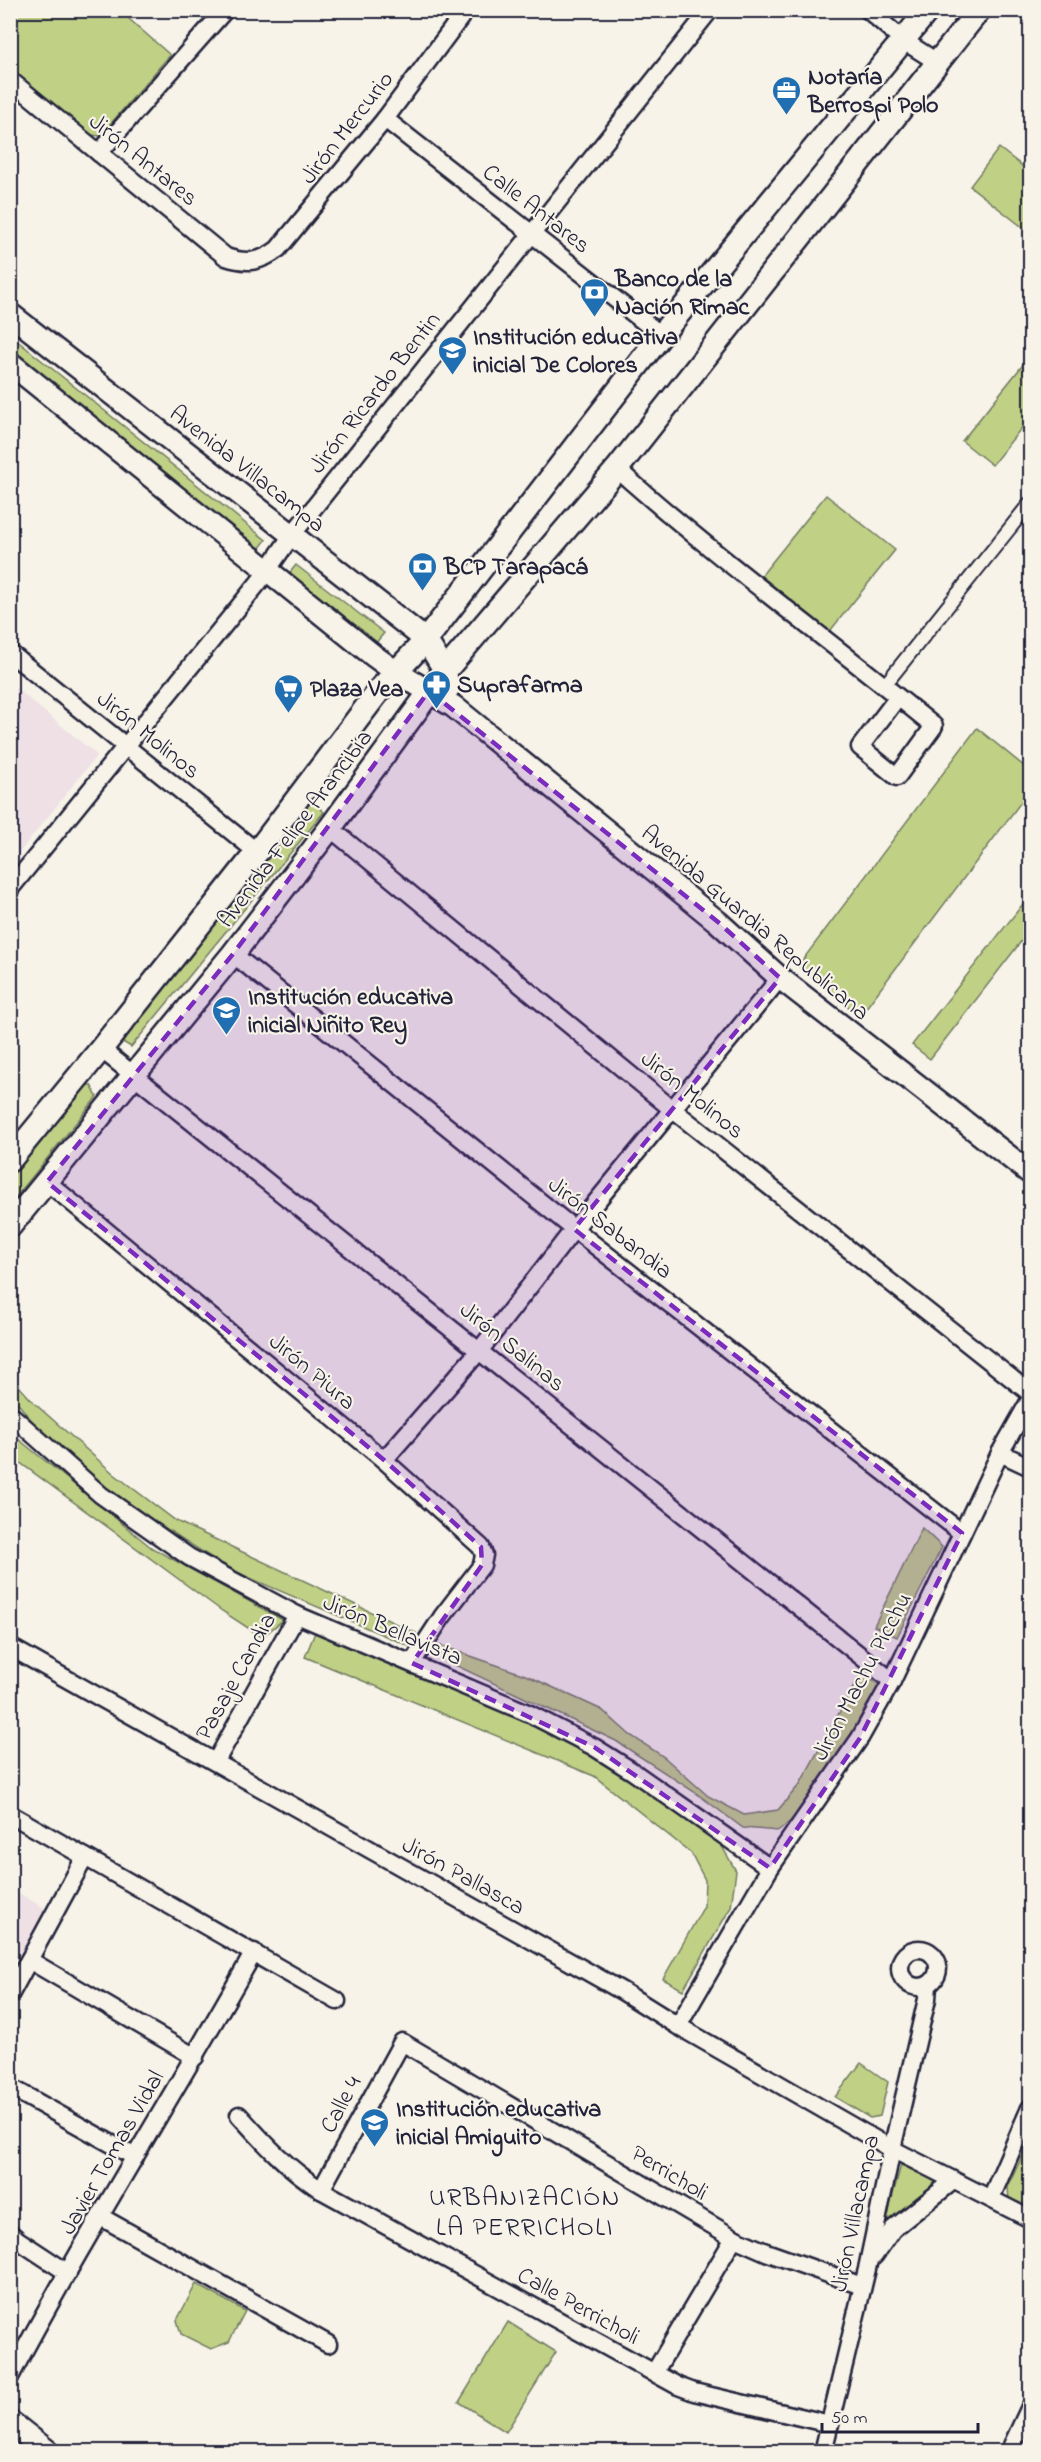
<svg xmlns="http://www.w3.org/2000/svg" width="1041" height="2462" font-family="'Indie Flower',sans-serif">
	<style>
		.built { fill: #eee0e5 }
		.green { fill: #c0d186; stroke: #717a60; stroke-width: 1.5 }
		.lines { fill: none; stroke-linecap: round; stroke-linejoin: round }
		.pedestrian-casing { stroke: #22223b; stroke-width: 16 }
		.minor-casing { stroke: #22223b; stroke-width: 21 }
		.tertiary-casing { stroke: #22223b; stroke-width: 26 }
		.secondary-casing { stroke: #22223b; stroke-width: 27 }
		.pedestrian { stroke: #f7f3e8; stroke-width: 12 }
		.minor { stroke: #f7f3e8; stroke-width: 16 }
		.tertiary { stroke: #f7f3e8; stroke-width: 21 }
		.secondary { stroke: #f7f3e8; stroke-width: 22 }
		.marked { fill: #7b2cbf; fill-opacity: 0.2; stroke: #7b2cbf; stroke-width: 4.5; stroke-dasharray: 12 8; stroke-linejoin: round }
		.labels { text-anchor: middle; stroke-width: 4.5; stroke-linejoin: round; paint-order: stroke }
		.poi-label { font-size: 24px; font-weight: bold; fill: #22223b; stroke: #f7f3e8; text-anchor: start }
		.street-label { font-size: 24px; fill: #22223b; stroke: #f7f3e8 }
		.neighbourhood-label { font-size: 26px; letter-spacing: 1.5px; fill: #22223b; stroke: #f7f3e8 }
	</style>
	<rect width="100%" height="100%" fill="#f7f3e8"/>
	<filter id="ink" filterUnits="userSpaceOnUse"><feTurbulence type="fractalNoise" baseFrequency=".0167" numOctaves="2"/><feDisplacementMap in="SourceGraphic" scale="12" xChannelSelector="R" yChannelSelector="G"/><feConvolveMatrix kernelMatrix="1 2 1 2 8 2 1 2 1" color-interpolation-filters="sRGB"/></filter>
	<g filter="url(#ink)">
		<g class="built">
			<path d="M11,684L97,755L11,863Z"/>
			<path d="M11,1888L47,1910L11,1970Z"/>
		</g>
		<g class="green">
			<path d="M10,11H120L170,55L100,136L91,135L11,72Z"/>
			<path d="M999,148L1030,172V233L970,186Z"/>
			<path d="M10,335L266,540L256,553L11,354Z"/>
			<path d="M1030,356V431L1023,426L992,465L962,441Z"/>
			<path d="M826,495L895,550L830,631L761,576Z"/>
			<path d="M296,565L384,633L375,644L287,576Z"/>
			<path d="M977,728L1030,771V790L860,1016L798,966Z"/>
			<path d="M312,800L324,812L131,1047L121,1041Z"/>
			<path d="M1030,895V930L930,1059L912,1045Z"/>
			<path d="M84,1085H91L97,1097L11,1203V1177Z"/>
			<path d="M10,1376L34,1403L114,1474L176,1521L416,1633L409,1646L229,1569L97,1484L32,1421L11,1395Z"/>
			<path d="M11,1433L152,1548L283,1620L262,1637L222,1611L11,1456Z"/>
			<path d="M922,1528L942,1547L897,1637L874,1626Z"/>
			<path d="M316,1630L512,1712L632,1775L720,1843L736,1871L731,1907L683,1990L663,1979L704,1906L705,1880L691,1853L594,1776L305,1657Z"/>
			<path d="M439,1645L528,1676L602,1710L630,1735L664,1757L708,1796L744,1815L778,1810L800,1784L861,1673L882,1687L812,1802L779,1831L743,1828L696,1793L616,1741L436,1656Z"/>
			<path d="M861,2063L888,2082L880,2116L870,2118L835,2097Z"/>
			<path d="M1030,2138V2213L1009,2202L1008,2187Z"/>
			<path d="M901,2165L937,2181L933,2191L892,2223L886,2220Z"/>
			<path d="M196,2284L245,2311L229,2342L211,2349L181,2334L177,2320Z"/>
			<path d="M508,2322L556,2352L506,2432L459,2402Z"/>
		</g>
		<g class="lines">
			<defs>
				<path id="pedestrian" d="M884,686L1030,503"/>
				<g id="minor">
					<path d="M868,10L904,41L937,62"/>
					<path d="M10,80L226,257C247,264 261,262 278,249L385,119L466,10"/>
					<path d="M385,119L661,335"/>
					<path d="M99,153L225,10"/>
					<path d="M617,469C719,560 829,640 934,726L897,777L860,747L898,697"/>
					<path d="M10,653L257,852"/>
					<path d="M330,828L672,1109L1030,1393"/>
					<path d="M10,889L259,582L292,535L710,10"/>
					<path d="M233,954L574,1229L962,1533"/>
					<path d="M101,1049L892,1681"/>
					<path d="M47,1182L384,1460L481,1547L484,1555L482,1565L442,1617L412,1663"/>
					<path d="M10,1414L101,1495L189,1557L297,1615L530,1714L594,1747L632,1771L770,1868"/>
					<path d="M1000,1453L1030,1467"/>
					<path d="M384,1460L480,1350L574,1229L780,978"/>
					<path d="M10,1647L622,1991L678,2026L892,2149L1030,2219"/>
					<path d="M216,1761L297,1615"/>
					<path d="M10,1814L337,2001"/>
					<circle cx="919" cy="1968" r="19"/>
					<path d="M29,1960L195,2057"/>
					<path d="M10,1995L85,1857"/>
					<path d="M678,2026L770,1868L860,1738L892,1681L1000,1453L1030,1400"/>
					<path d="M10,2087L135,2157"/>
					<path d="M239,2115C267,2146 285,2166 321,2190L678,2386L694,2392L830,2424"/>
					<path d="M321,2190L402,2042L734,2238L766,2252L862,2286"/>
					<path d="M991,2198L1030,2108"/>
					<path d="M101,2217L328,2344"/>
					<path d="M10,2233L18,2240L68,2273"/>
					<path d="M874,2256L893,2229L953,2181"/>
					<path d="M654,2373L734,2238"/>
					<path d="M10,2377C86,2233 174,2095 254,1952"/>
					<path d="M823,2452L867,2269L892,2149L927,1999L928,1985"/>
					<path d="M1009,2452L1030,2407"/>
				</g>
				<g id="tertiary">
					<path d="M10,314L426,640L445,671L449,688"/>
					<path d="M10,363L374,656L396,672L453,706L718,922L780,978L1030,1173"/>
				</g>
				<g id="secondary">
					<path d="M10,1160L101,1049L257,852L381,688L426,640L661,335L928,10"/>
					<path d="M10,1226L233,954L330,828L445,671L617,469L979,10"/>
					<path d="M10,2422L48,2452"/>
				</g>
			</defs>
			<use href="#pedestrian" class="pedestrian-casing"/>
			<use href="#minor" class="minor-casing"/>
			<use href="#tertiary" class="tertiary-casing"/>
			<use href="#secondary" class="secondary-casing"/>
			<use href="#pedestrian" class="pedestrian"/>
			<use href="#minor" class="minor"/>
			<use href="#tertiary" class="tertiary"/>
			<use href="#secondary" class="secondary"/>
		</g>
	</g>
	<path class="marked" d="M429,691L718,922L780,978L574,1229L962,1533L860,1738L770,1868L594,1747L412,1663L482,1565L481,1547L384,1460L47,1182L233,954Z"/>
	<defs>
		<symbol id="office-pin" viewBox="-11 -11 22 30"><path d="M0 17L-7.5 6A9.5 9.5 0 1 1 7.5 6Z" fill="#1f6fb2" stroke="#f7f3e8"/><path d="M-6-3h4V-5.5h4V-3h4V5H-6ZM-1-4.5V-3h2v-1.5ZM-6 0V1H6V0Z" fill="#fff"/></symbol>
		<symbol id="bank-pin" viewBox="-11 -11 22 30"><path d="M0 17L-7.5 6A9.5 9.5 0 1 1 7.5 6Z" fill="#1f6fb2" stroke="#f7f3e8"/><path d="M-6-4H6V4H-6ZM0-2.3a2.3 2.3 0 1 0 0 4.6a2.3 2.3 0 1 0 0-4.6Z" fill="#fff"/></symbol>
		<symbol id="school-pin" viewBox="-11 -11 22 30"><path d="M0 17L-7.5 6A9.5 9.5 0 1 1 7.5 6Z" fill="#1f6fb2" stroke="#f7f3e8"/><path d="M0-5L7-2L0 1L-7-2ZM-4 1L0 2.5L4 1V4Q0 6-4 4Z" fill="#fff"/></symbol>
		<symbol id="pharmacy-pin" viewBox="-11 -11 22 30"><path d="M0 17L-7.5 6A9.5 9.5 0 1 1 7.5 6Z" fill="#1f6fb2" stroke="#f7f3e8"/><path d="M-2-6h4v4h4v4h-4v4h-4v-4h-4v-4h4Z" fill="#fff"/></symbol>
		<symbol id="supermarket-pin" viewBox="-11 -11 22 30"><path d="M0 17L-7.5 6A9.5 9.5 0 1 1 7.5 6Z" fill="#1f6fb2" stroke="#f7f3e8"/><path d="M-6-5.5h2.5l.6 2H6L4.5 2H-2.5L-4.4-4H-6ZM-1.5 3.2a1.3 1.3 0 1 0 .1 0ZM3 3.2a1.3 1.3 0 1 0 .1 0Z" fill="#fff"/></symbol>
	</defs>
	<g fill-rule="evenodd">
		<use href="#office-pin" x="770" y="74" width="33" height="45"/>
		<use href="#bank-pin" x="578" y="276" width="33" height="45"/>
		<use href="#school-pin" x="436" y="334" width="33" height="45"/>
		<use href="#bank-pin" x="406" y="550" width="33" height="45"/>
		<use href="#pharmacy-pin" x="420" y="668" width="33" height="45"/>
		<use href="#supermarket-pin" x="272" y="672" width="33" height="45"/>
		<use href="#school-pin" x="210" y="994" width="33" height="45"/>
		<use href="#school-pin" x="358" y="2106" width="33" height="45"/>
	</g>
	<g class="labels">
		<g class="poi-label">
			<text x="808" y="84">Notaría<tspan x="808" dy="28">Berrospi Polo</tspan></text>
			<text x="615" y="286">Banco de la<tspan x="615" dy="28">Nación Rimac</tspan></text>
			<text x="473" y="344">Institución educativa<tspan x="473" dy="28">inicial De Colores</tspan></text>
			<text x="444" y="574">BCP Tarapacá</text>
			<text x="457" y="692">Suprafarma</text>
			<text x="310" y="696">Plaza Vea</text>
			<text x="248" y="1004">Institución educativa<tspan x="248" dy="28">inicial Niñito Rey</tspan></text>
			<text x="396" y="2116">Institución educativa<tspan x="396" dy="28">inicial Amiguito</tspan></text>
		</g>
		<g class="street-label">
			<text transform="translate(346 127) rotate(-52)" y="8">Jirón Mercurio</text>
			<text transform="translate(144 159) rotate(39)" y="8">Jirón Antares</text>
			<text transform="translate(537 208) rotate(38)" y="8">Calle Antares</text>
			<text transform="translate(374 392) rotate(-52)" y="8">Jirón Ricardo Bentin</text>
			<text transform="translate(248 468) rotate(38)" y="8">Avenida Villacampa</text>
			<text transform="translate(149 734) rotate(39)" y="8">Jirón Molinos</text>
			<text transform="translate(294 828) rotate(-53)" y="8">Avenida Felipe Arancibia</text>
			<text transform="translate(756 922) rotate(40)" y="8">Avenida Guardia Republicana</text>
			<text transform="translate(693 1094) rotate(39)" y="8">Jirón Molinos</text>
			<text transform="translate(611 1227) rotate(38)" y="8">Jirón Sabandia</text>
			<text transform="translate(513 1346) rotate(39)" y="8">Jirón Salinas</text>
			<text transform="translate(313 1371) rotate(40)" y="8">Jirón Piura</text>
			<text transform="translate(393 1629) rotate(23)" y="8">Jirón Bellavista</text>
			<text transform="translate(235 1676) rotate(-61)" y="8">Pasaje Candia</text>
			<text transform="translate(861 1676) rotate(-62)" y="8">Jirón Machu Picchu</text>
			<text transform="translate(464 1875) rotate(29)" y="8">Jirón Pallasca</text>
			<text transform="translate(340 2104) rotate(-62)" y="8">Calle 4</text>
			<text transform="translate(111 2152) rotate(-60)" y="8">Javier Tomas Vidal</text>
			<text transform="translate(670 2172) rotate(31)" y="8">Perricholi</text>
			<text transform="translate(854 2213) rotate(-78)" y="8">Jirón Villacampa</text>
			<text transform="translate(579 2305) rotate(29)" y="8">Calle Perricholi</text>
		</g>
		<g class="neighbourhood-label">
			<text x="525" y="2205">URBANIZACIÓN<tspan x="525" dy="30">LA PERRICHOLI</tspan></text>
		</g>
	</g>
	<rect width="1041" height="2462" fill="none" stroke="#f7f3e8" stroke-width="36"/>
	<rect x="18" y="18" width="1005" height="2426" fill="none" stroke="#22223b" stroke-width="2" filter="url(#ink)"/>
	<path d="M822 2423v9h156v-9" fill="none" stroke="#22223b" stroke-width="3"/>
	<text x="831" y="2423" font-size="18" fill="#22223b" stroke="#f7f3e8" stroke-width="4.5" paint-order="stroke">50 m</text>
</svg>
